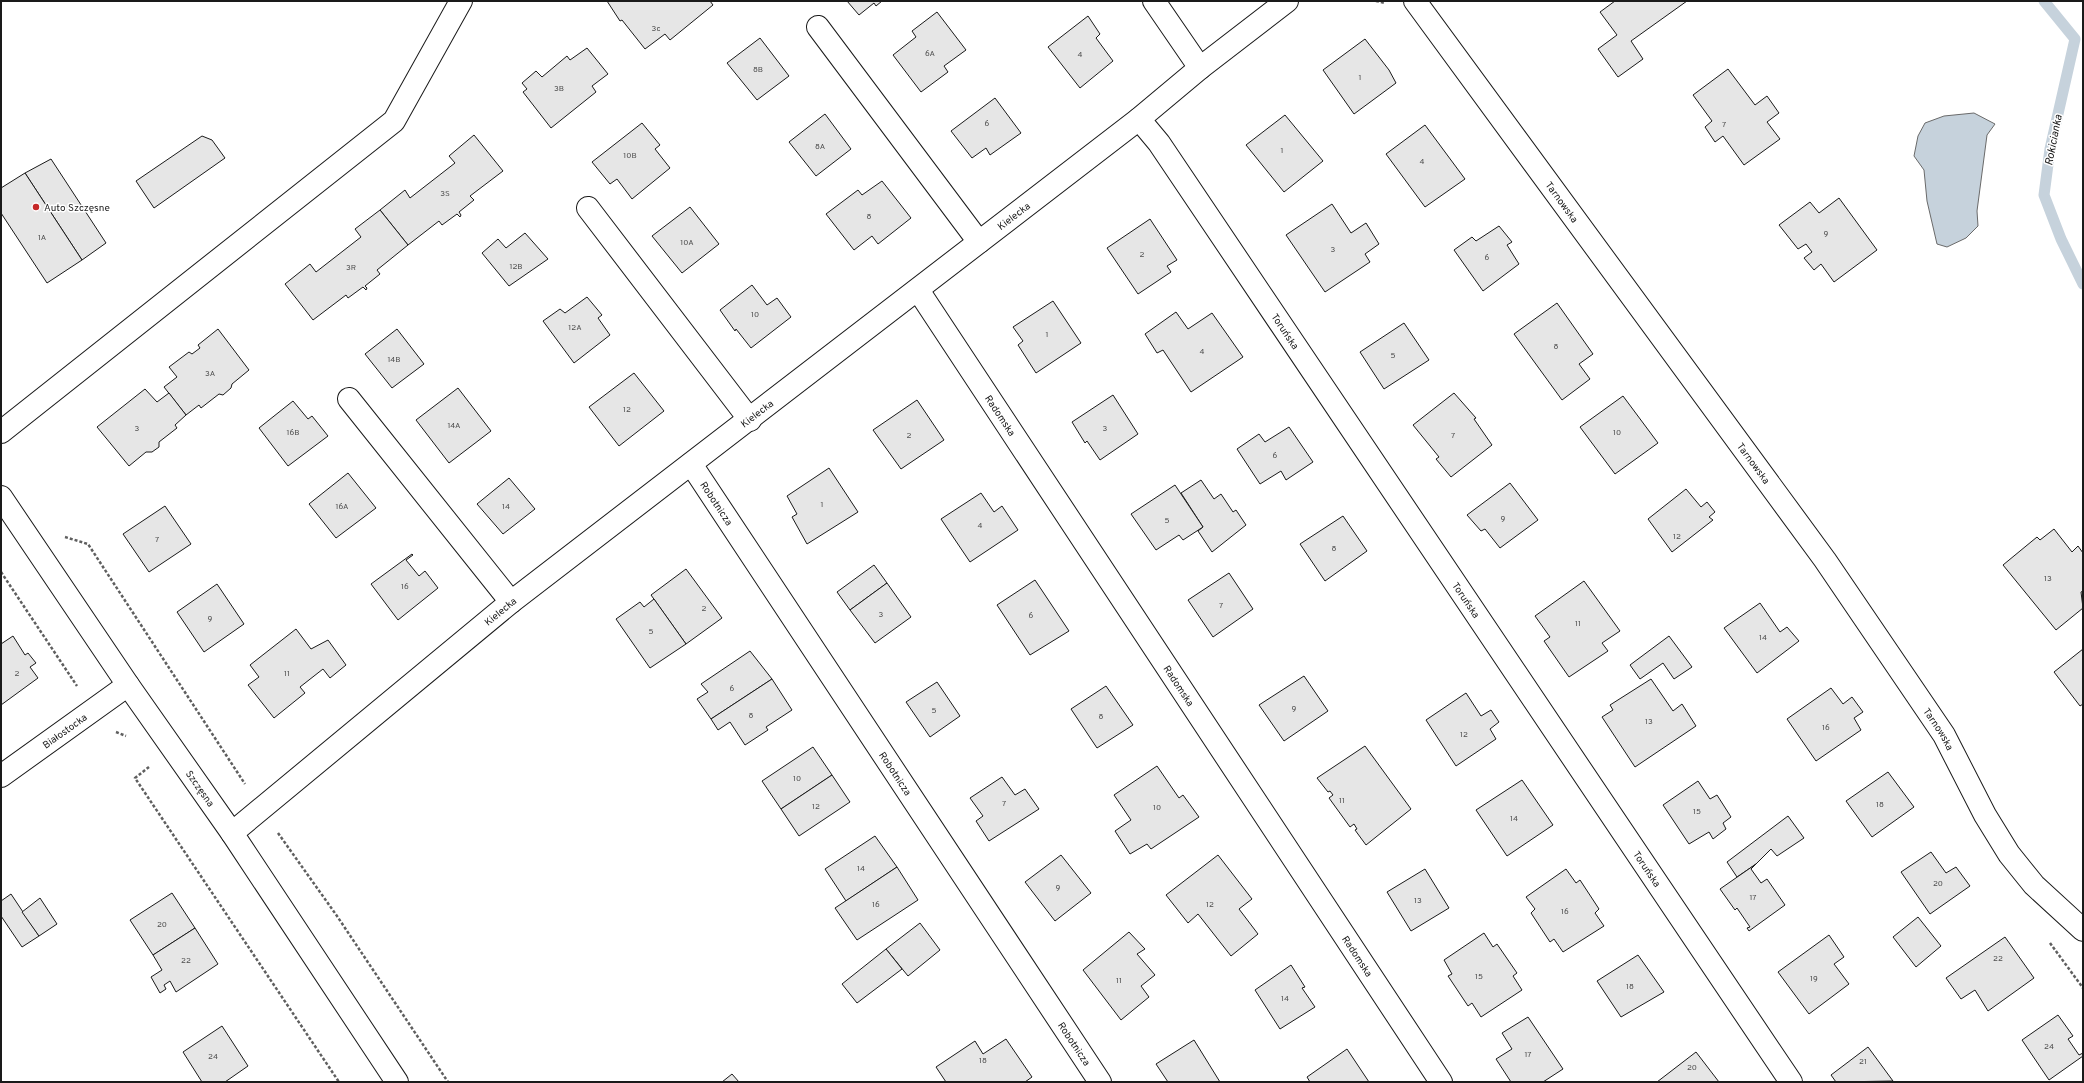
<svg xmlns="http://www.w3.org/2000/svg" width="2084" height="1083" font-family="Overpass,sans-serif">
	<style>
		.water { fill: #c6d2dc; stroke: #6a6a6a }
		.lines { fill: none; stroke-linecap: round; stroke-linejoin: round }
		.stream { stroke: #c6d2dc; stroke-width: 11 }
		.building { fill: #e6e6e6; stroke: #1a1a1a }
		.minor-casing { stroke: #1a1a1a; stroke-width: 24 }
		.path { stroke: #5f5f5f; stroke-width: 2.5; stroke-dasharray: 3 2; stroke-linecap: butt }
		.minor { stroke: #fff; stroke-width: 22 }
		.poi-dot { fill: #c62828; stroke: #fff; stroke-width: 1.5 }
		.labels { text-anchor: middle; stroke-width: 3; stroke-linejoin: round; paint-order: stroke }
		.number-label { font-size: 8px; fill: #4d4d4d }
		.street-label { font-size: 10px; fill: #1a1a1a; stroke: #fff }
		.poi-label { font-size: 10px; fill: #1a1a1a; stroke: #fff; text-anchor: start }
		.water-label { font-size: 11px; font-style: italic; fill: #1a1a1a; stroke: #fff }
	</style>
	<rect width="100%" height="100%" fill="#fff"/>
	<path class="water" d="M1974,113L1995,124L1987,135L1977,211L1978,226L1966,238L1947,247L1937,244L1927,201L1924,170L1914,156L1918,136L1925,123L1944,116Z"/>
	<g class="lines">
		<path class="stream" d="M2044,1L2075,39L2050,149L2044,195L2061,239L2083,284"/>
	</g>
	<g class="building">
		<path d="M607,1H710L713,5L670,40L665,34L645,49L622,20L620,21Z"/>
		<path d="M847,1H882L876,6L874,3L859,15Z"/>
		<path d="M1615,1H1687L1631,41L1643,59L1618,77L1598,49L1617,35L1600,12Z"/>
		<path d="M937,12L966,50L944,66L948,72L921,92L893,55L916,37L912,31Z"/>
		<path d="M1088,16L1100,34L1096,38L1113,61L1080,88L1048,47Z"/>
		<path d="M760,38L789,76L757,100L727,63Z"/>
		<path d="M1365,39L1389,70L1396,83L1354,114L1323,70Z"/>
		<path d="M587,48L608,74L592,86L596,92L551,128L523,92L527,89L522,83L536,71L542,77L567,56L570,60Z"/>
		<path d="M1728,69L1755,105L1767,96L1779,113L1767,122L1780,139L1744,165L1723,136L1715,142L1705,127L1712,121L1693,95Z"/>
		<path d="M995,98L1021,133L990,155L986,148L972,158L951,131Z"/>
		<path d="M825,114L851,149L816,176L789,142Z"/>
		<path d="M1285,115L1323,161L1284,192L1246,145Z"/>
		<path d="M642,123L660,145L655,149L670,168L632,199L617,179L610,184L592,162Z"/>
		<path d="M1425,125L1465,179L1425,207L1386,154Z"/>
		<path d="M474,135L503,171L470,196L474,200L459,212L461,215L460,217L457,214L442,225L439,221L408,245L380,210L405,190L410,198L455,163L449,156Z"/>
		<path d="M202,136L212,140L225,158L154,208L136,181Z"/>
		<path d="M51,159L106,243L82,260L25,173Z"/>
		<path d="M25,173L82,260L47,283L1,213V188Z"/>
		<path d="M882,181L911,218L878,244L872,236L854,250L826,214L858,190L862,195Z"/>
		<path d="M1839,198L1877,250L1834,282L1821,264L1814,270L1804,258L1812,252L1806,244L1798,249L1779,225L1810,202L1819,213Z"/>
		<path d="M1332,204L1351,233L1366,223L1379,244L1365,254L1370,262L1325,292L1286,235Z"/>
		<path d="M690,207L719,244L682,273L652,236Z"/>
		<path d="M380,210L408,245L377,270L380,274L365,286L367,288L366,290L363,287L348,298L346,295L313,320L285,284L310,264L316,272L361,237L355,229Z"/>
		<path d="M1150,219L1177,260L1167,266L1171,272L1138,294L1107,248Z"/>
		<path d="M1499,226L1512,242L1507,245L1519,264L1483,291L1454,250L1472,237L1476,241Z"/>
		<path d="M525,233L548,259L509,286L482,253L498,239L506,248Z"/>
		<path d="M752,285L767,305L777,298L791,317L751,348L736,329L735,331L720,310Z"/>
		<path d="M587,297L602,315L598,318L610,335L574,363L543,321L560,309L565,313Z"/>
		<path d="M1053,301L1081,343L1036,373L1018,345L1023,341L1013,327Z"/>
		<path d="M1557,303L1593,354L1579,364L1590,379L1562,400L1514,334Z"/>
		<path d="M1176,312L1188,329L1212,313L1243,357L1191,392L1163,350L1157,353L1145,334Z"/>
		<path d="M1404,323L1429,360L1384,389L1360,352Z"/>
		<path d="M218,329L249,370L232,384L231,388L223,395L219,394L201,408L199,405L186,415L164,387L177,377L169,367L189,352L192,354L200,348L198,345Z"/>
		<path d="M397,329L424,364L392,388L365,354Z"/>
		<path d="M634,373L664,411L619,446L589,407Z"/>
		<path d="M458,388L491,431L449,463L416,420Z"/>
		<path d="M145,389L157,402L169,393L186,415L175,425L177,428L159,442V447L152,452H146L129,466L97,427Z"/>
		<path d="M1454,393L1476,418L1474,419L1492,445L1451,477L1436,459L1439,457L1413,425Z"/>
		<path d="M1113,395L1138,434L1100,460L1087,441L1085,443L1072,422Z"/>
		<path d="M1623,396L1658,443L1615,474L1580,427Z"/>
		<path d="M917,400L944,440L901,469L873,430Z"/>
		<path d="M293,401L308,419L312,416L328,436L288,466L259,428Z"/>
		<path d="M1289,427L1313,462L1286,480L1281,471L1260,484L1237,449L1259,434L1265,442Z"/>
		<path d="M829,468L858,512L807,544L792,517L797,514L787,496Z"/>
		<path d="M348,473L376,508L336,538L309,504Z"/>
		<path d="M509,478L535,509L503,534L477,504Z"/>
		<path d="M1201,480L1214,499L1221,494L1233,512L1236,510L1246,525L1212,552L1198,531L1203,527L1181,493Z"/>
		<path d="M1510,483L1538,520L1500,548L1485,529L1481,531L1467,515Z"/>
		<path d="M1175,485L1203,527L1183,540L1179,535L1156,550L1131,514Z"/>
		<path d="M1686,489L1701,507L1707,502L1715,512L1709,517L1713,520L1672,552L1648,519Z"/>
		<path d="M981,493L994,512L1002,506L1018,530L970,562L941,519Z"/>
		<path d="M165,506L191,544L149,572L123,534Z"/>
		<path d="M1343,516L1367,551L1325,581L1300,544Z"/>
		<path d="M2054,529L2072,552L2078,546L2083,553V591L2081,592L2083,608L2056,630L2003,565L2037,537L2040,540Z"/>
		<path d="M412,554L413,555L406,560L419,576L425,571L438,588L398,620L371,584Z"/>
		<path d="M874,565L887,583L850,610L837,592Z"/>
		<path d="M686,569L722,618L686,644L651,595Z"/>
		<path d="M1229,573L1253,609L1213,637L1188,600Z"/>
		<path d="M1035,580L1069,631L1030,655L997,605Z"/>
		<path d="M1584,581L1620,631L1602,643L1608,651L1569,677L1544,641L1550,637L1535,616Z"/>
		<path d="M887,583L911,617L875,643L850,610Z"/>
		<path d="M217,584L244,624L204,652L177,612Z"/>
		<path d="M654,599L686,644L650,668L616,619L640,602L644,607Z"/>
		<path d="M1760,603L1780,632L1787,627L1799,641L1757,673L1724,628Z"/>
		<path d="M296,629L311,649L328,640L346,665L330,678L323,669L300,687L305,693L274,718L248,685L259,677L250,665Z"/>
		<path d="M13,636L25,655L28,653L36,663L30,667L38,678L1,705V644Z"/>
		<path d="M1669,636L1692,667L1674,679L1663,663L1640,679L1630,665Z"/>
		<path d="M2083,649V704L2080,706L2054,672Z"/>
		<path d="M750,651L772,679L711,719L697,699L708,692L701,684Z"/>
		<path d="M1304,676L1328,711L1284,741L1259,705Z"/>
		<path d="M772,679L792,710L766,727L768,730L745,745L730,722L718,730L711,719Z"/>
		<path d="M1651,679L1673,711L1682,704L1696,726L1635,767L1602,717L1613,710L1610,705Z"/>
		<path d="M937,682L960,716L930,737L906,702Z"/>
		<path d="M1106,686L1133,725L1097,748L1071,709Z"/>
		<path d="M1831,688L1843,704L1852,697L1863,712L1854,718L1861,730L1816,761L1787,719Z"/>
		<path d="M1466,693L1481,716L1491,710L1499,722L1490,729L1496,739L1456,766L1426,720Z"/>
		<path d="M1365,746L1411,809L1366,845L1355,830L1357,829L1354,824L1350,827L1329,798L1333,795L1330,791L1328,792L1317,778Z"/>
		<path d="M813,747L832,775L781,809L762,781Z"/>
		<path d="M1157,766L1179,798L1183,795L1199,817L1151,849L1147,844L1130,854L1115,831L1131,820L1114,795Z"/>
		<path d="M1888,772L1914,807L1872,837L1846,801Z"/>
		<path d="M832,775L850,802L799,836L781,809Z"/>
		<path d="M1002,777L1015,795L1025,789L1039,809L989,841L976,821L983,816L970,798Z"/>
		<path d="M1522,780L1553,825L1507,856L1476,810Z"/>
		<path d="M1698,781L1710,799L1717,795L1731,817L1723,823L1726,829L1713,839L1709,832L1689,844L1663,805Z"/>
		<path d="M1788,816L1804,838L1777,856L1771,849L1756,864L1737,877L1727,862Z"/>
		<path d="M875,836L897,867L846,901L825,869Z"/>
		<path d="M1931,852L1946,873L1956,867L1970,886L1930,914L1901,872Z"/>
		<path d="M1061,855L1091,893L1055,921L1025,882Z"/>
		<path d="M1218,855L1252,899L1239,909L1258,934L1231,956L1198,914L1188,923L1166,895Z"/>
		<path d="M1756,864L1751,869L1761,883L1767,879L1785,905L1749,931L1747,928L1750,927L1737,908L1735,910L1720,889Z"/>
		<path d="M897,867L918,900L857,940L835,908Z"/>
		<path d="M1425,869L1449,908L1411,931L1387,892Z"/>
		<path d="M1566,869L1576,883L1580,880L1599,909L1595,913L1604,926L1563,952L1554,939L1550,942L1531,913L1535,909L1526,897Z"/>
		<path d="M172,893L195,928L153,955L130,920Z"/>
		<path d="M11,894L39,936L22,947L1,916V901Z"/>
		<path d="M40,898L57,924L39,936L22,912Z"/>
		<path d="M1918,917L1941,946L1916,967L1893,937Z"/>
		<path d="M920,923L940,950L908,976L886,949Z"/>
		<path d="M195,928L218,964L176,992L170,981L164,985L166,989L160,993L151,977L162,970L153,955Z"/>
		<path d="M1129,932L1145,949L1137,954L1155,975L1141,986L1149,997L1121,1020L1083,970Z"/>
		<path d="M1484,933L1493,947L1497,944L1517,973L1513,976L1522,990L1481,1017L1472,1003L1468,1006L1448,976L1452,974L1444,960Z"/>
		<path d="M1829,935L1844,957L1834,964L1849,984L1809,1014L1778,972Z"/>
		<path d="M2005,937L2034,978L1988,1011L1975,990L1961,999L1946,978Z"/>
		<path d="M886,949L902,969L857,1003L842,984Z"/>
		<path d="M1638,955L1664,992L1621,1017L1597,981Z"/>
		<path d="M1291,965L1305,987L1302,988L1315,1007L1280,1029L1255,990Z"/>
		<path d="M2058,1015L2073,1036L2068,1039L2079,1055L2083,1053V1056L2049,1080L2022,1040Z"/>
		<path d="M1528,1017L1563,1069L1543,1082H1511L1496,1059L1512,1049L1502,1033Z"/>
		<path d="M222,1026L248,1066L225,1082H202L183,1052Z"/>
		<path d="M1006,1039L1032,1077L1025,1082H946L936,1067L975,1041L983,1054Z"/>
		<path d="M1194,1040L1220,1082H1168L1156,1064Z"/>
		<path d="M1868,1047L1893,1081L1836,1082L1831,1075Z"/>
		<path d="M1347,1049L1369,1082H1310L1307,1077Z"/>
		<path d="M1696,1052L1719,1082H1657Z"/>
		<path d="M732,1074L739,1082H722Z"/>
	</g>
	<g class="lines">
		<defs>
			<g id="minor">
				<path d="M1154,1L1200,68"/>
				<path id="s1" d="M1415,1L1825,560L1944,735L1985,815L2009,854L2034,885L2083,930"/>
				<path d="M818,27L979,242"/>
				<path id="s2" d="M1139,119L1159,143L1791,1082"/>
				<path d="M588,208L750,420"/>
				<path id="s3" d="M918,290L1441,1082"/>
				<path d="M349,399L511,602"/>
				<path d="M1,432L394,121L461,1"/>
				<path id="s4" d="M691,464L1100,1082"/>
				<path id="s5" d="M1,497L128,685L232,833L397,1082"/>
				<path id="s6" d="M1,776L128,685"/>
				<path id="s7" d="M232,833L511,602L1139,119L1200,68L1287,1"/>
			</g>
		</defs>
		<use href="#minor" class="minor-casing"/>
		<g class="path">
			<path d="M1376,1L1385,3"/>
			<path d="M65,537L88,544L245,784"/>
			<path d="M1,572L77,686"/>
			<path d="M116,732L126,736"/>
			<path d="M149,767L135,778L339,1082"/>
			<path d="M278,833L337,916L448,1082"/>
			<path d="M2050,943L2083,988"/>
		</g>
		<use href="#minor" class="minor"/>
	</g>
	<circle class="poi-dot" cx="36" cy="207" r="4"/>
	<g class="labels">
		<g class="number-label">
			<text x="656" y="31">3c</text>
			<text x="930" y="56">6A</text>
			<text x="1080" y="57">4</text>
			<text x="758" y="72">8B</text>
			<text x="1360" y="80">1</text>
			<text x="559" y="91">3B</text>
			<text x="987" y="126">6</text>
			<text x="1724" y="127">7</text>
			<text x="820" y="149">8A</text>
			<text x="1282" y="153">1</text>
			<text x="630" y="158">10B</text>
			<text x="1422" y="164">4</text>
			<text x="445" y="196">3S</text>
			<text x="869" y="219">8</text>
			<text x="1826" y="236">9</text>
			<text x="42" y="240">1A</text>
			<text x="687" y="245">10A</text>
			<text x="1333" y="252">3</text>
			<text x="1142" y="257">2</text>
			<text x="1487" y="260">6</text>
			<text x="516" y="269">12B</text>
			<text x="351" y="270">3R</text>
			<text x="755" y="317">10</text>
			<text x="575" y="330">12A</text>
			<text x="1047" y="337">1</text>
			<text x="1556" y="349">8</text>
			<text x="1202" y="354">4</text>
			<text x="1393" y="358">5</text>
			<text x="394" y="362">14B</text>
			<text x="210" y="376">3A</text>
			<text x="627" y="412">12</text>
			<text x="454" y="428">14A</text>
			<text x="137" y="431">3</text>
			<text x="1105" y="431">3</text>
			<text x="293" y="435">16B</text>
			<text x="1617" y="435">10</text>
			<text x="909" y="438">2</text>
			<text x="1453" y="438">7</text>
			<text x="1275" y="458">6</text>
			<text x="822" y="507">1</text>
			<text x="342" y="509">16A</text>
			<text x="506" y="509">14</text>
			<text x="1503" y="521">9</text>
			<text x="1167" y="523">5</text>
			<text x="980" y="528">4</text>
			<text x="1677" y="539">12</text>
			<text x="157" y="542">7</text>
			<text x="1334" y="551">8</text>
			<text x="2048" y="581">13</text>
			<text x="405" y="589">16</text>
			<text x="1221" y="608">7</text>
			<text x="704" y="611">2</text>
			<text x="881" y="617">3</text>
			<text x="1031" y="618">6</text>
			<text x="210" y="621">9</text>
			<text x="1578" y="626">11</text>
			<text x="651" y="634">5</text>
			<text x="1763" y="640">14</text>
			<text x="17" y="676">2</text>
			<text x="287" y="676">11</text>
			<text x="732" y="691">6</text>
			<text x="1294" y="711">9</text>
			<text x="934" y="713">5</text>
			<text x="751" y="718">8</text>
			<text x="1101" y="719">8</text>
			<text x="1649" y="724">13</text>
			<text x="1826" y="730">16</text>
			<text x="1464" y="737">12</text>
			<text x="797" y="781">10</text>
			<text x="1342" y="803">11</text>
			<text x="1004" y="806">7</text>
			<text x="1880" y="807">18</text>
			<text x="816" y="809">12</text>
			<text x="1157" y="810">10</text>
			<text x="1697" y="814">15</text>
			<text x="1514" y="821">14</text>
			<text x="861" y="871">14</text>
			<text x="1938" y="886">20</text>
			<text x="1058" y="890">9</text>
			<text x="1753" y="900">17</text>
			<text x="1418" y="903">13</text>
			<text x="876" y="907">16</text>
			<text x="1210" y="907">12</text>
			<text x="1565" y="914">16</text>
			<text x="162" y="927">20</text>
			<text x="1998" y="961">22</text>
			<text x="186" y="963">22</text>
			<text x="1479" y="979">15</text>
			<text x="1814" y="981">19</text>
			<text x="1119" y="983">11</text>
			<text x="1630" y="989">18</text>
			<text x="1285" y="1001">14</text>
			<text x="2049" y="1049">24</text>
			<text x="1528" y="1057">17</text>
			<text x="213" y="1059">24</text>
			<text x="983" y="1063">18</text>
			<text x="1863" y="1064">21</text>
			<text x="1692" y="1070">20</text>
		</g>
		<g class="street-label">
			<text dy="4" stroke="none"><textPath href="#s1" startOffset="249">Tarnowska</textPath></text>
			<text dy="4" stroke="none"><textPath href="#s7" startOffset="996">Kielecka</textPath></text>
			<text dy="4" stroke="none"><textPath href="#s2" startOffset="258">Toruńska</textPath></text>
			<text dy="4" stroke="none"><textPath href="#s7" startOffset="672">Kielecka</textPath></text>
			<text dy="4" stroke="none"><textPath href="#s3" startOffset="150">Radomska</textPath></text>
			<text dy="4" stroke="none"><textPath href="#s1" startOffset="573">Tarnowska</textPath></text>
			<text dy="4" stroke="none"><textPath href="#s4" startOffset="47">Robotnicza</textPath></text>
			<text dy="4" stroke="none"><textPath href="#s2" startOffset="582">Toruńska</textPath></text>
			<text dy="4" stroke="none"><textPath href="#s7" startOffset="348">Kielecka</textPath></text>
			<text dy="4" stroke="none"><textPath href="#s3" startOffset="474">Radomska</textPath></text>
			<text dy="4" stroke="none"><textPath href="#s1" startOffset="897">Tarnowska</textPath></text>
			<text dy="4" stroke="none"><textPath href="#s6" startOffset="78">Białostocka</textPath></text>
			<text dy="4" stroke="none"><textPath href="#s4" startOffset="371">Robotnicza</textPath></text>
			<text dy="4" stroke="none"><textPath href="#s5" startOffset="353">Szczęsna</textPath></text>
			<text dy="4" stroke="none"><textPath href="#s2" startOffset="906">Toruńska</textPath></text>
			<text dy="4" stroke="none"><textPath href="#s3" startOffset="798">Radomska</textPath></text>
			<text dy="4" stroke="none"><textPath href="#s4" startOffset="695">Robotnicza</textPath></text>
		</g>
		<g class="poi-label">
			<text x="44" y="211">Auto Szczęsne</text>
		</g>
		<g class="water-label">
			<text transform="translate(2053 140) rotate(-79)" y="4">Rokicianka</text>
		</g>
	</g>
	<rect width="2084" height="1083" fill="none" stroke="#1a1a1a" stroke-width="4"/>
</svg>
